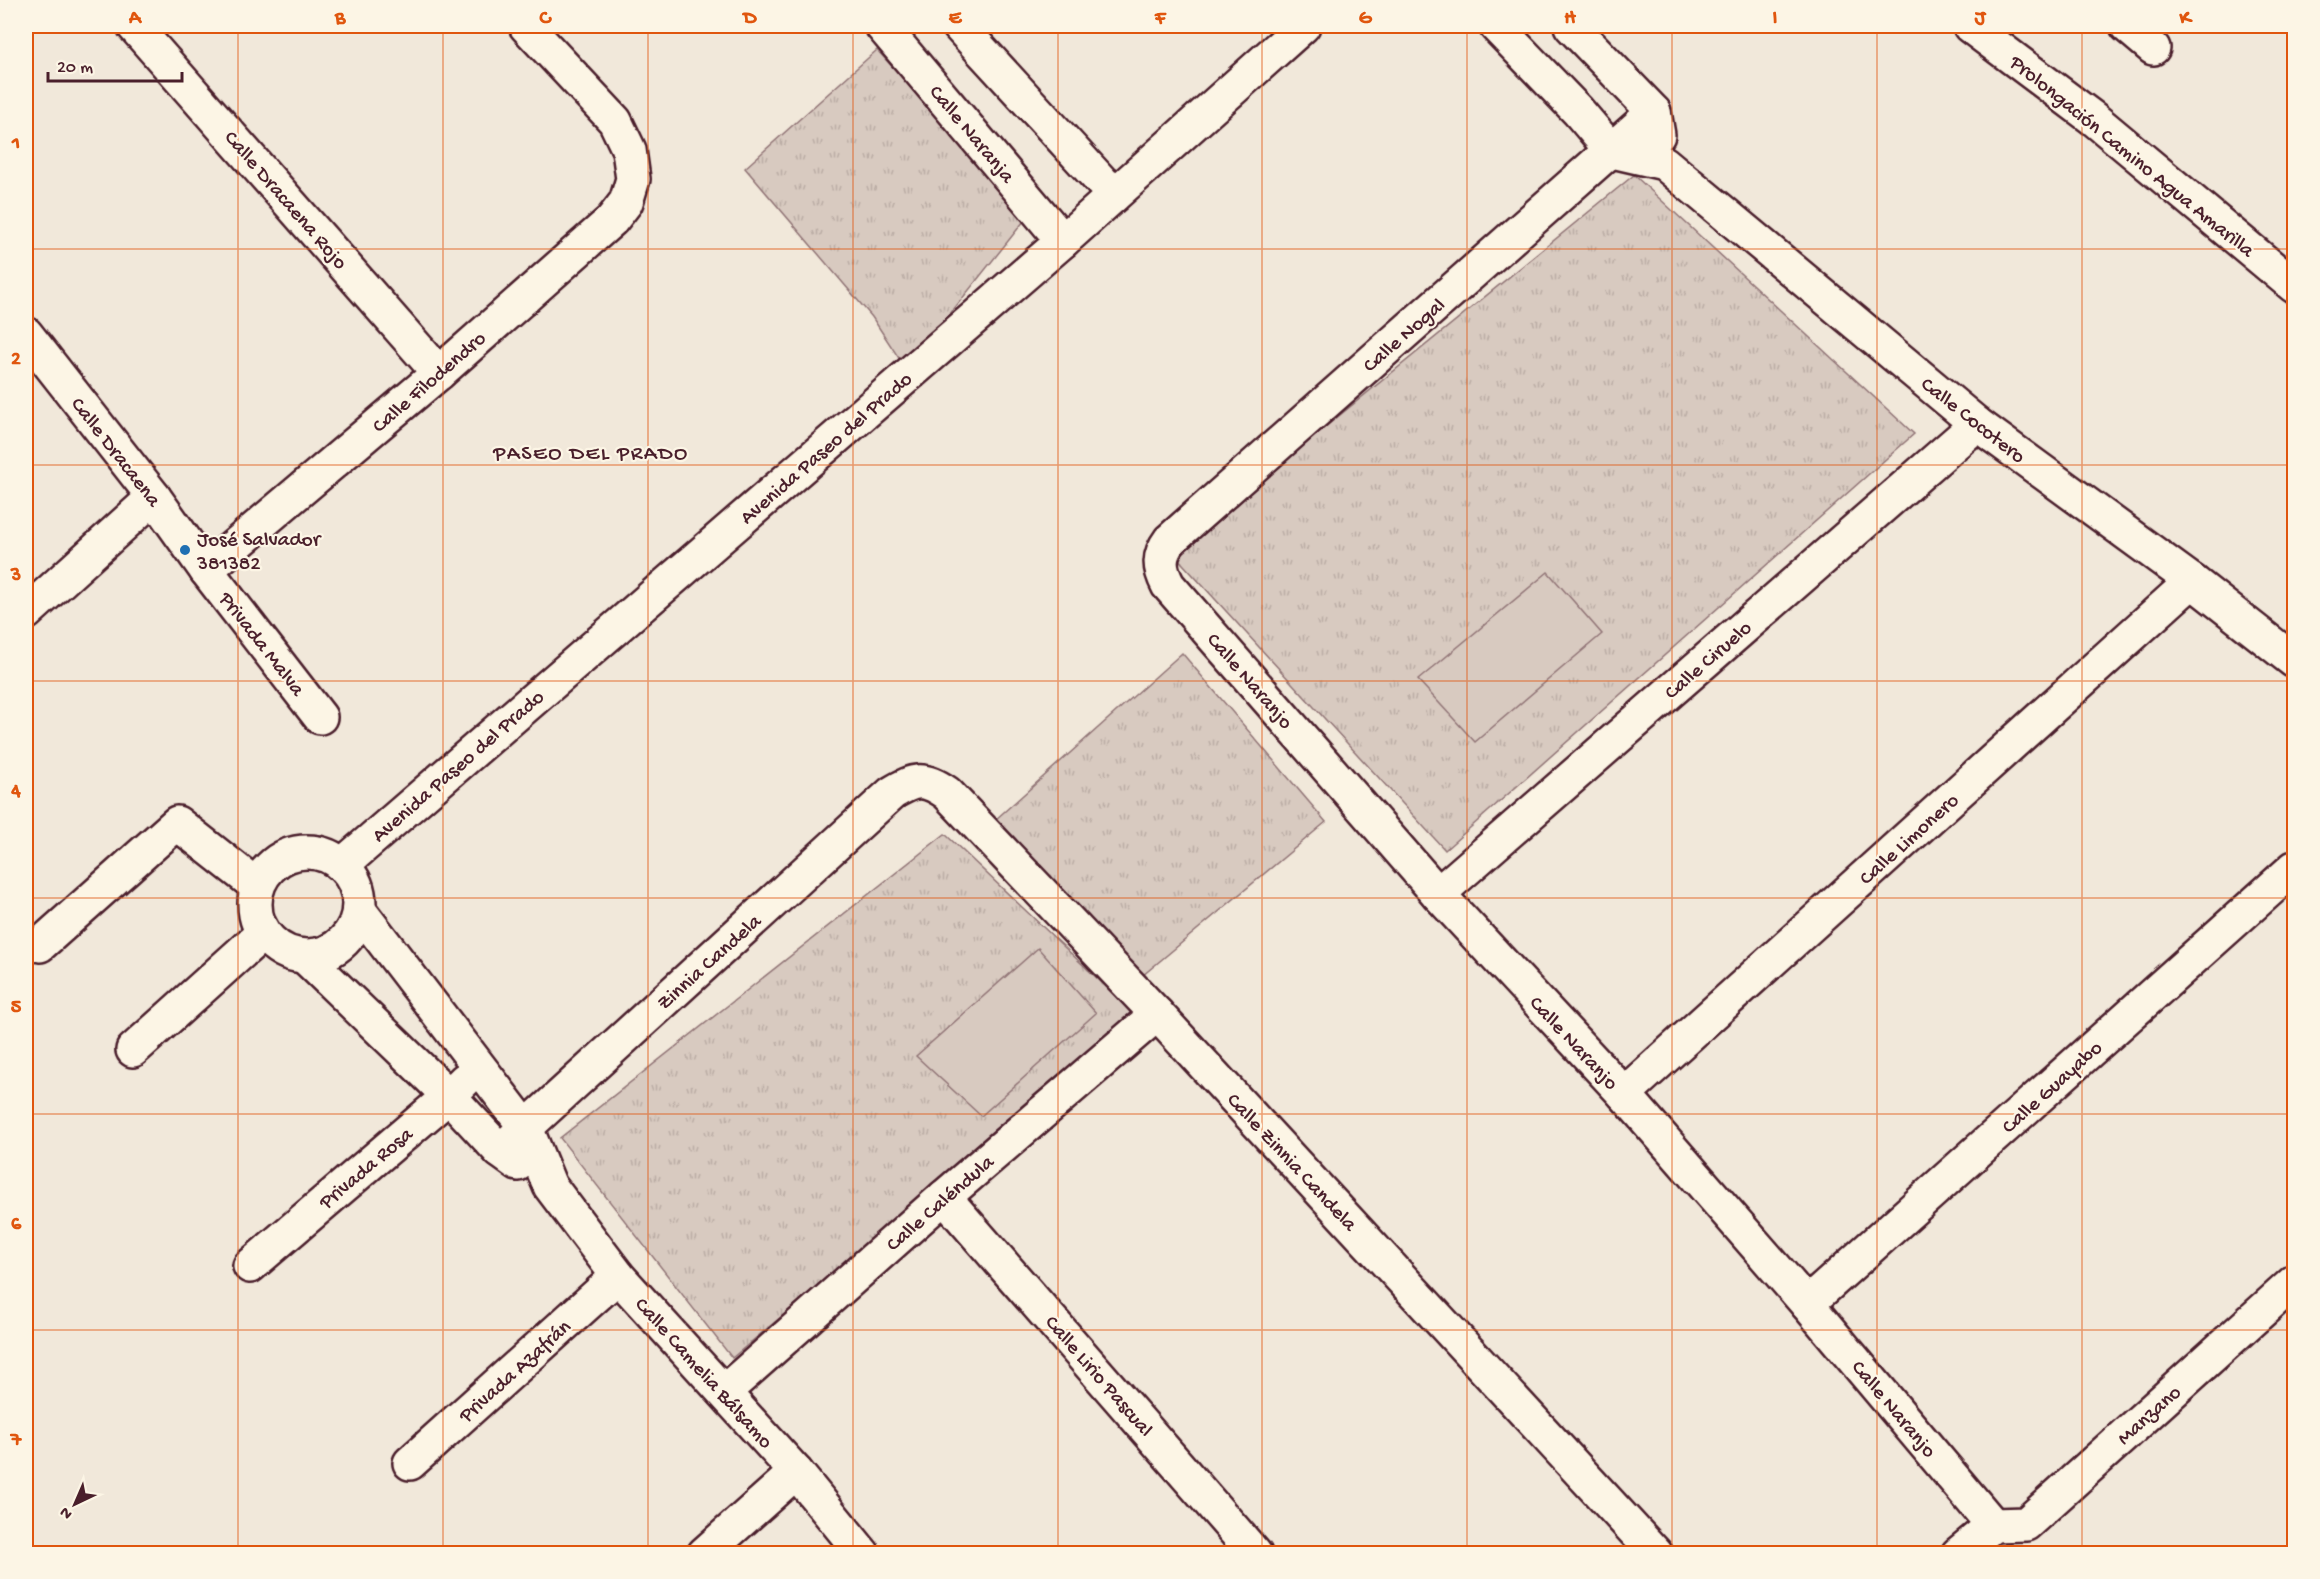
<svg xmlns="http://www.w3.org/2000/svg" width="2320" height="1579" font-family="'Gochi Hand',sans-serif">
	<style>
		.grass { fill: url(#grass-tufts); stroke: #917476; stroke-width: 1.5 }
		.pitch { fill: #d8cac0; stroke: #917476; stroke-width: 1.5 }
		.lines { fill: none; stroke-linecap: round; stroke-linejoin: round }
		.minor-casing { stroke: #4a1f2b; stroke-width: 38 }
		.minor { stroke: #fcf5e5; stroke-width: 33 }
		.grid { fill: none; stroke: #e0560e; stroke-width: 1.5; stroke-opacity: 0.55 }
		.poi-dot { fill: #1f6fb2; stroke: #fcf5e5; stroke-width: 2 }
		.labels { text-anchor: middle; stroke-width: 4.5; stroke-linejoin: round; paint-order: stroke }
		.street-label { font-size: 21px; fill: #4a1f2b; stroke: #fcf5e5 }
		.poi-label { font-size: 21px; fill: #4a1f2b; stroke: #fcf5e5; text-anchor: start }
		.neighbourhood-label { font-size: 22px; letter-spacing: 1.5px; fill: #4a1f2b; stroke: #fcf5e5 }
		.neatline { fill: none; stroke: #e0560e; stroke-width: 2 }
		.grid-label { font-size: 20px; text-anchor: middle; font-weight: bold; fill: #e0560e }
	</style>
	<defs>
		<pattern id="grass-tufts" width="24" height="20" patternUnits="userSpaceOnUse" patternTransform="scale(1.5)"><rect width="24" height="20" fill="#d8cac0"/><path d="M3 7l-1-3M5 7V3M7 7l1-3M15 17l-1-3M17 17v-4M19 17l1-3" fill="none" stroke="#bbada5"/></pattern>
	</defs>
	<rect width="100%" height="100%" fill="#f1e8da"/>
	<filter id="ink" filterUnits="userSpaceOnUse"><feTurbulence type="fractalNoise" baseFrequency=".0167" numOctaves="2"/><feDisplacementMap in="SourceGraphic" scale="12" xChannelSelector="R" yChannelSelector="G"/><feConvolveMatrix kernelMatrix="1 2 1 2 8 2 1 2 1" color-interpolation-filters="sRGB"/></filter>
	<g filter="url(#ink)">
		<g class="grass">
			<path d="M877,50L1028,216L906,369L872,317L745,168Z"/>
			<path d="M1634,175L1914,434L1445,850L1172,552Z"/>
			<path d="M1182,653L1326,822L1136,981L995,820Z"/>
			<path d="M945,834L1138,1017L732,1358L560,1138Z"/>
		</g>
		<g class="pitch">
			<path d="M1548,572L1602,634L1475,742L1418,680Z"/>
			<path d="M1038,948L1096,1013L981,1116L916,1056Z"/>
		</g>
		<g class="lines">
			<defs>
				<g id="minor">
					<path d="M134,26L439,373"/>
					<path d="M882,26L1063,241"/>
					<path d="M959,26L1114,195"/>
					<path d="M1496,26L1578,111L1612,151L1664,163L1977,424L2192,581L2294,661"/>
					<path d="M1571,26L1654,112L1658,135"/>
					<path d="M1970,26L2094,119L2294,286"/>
					<path d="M2127,26L2153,48"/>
					<path d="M1654,112L1170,540C1158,556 1159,568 1168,585L1438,894L1624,1094L1807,1304L1993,1525"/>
					<path d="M26,334L154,497L206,570L320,717"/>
					<path d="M206,570L439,373L612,220L626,202L633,179L629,150L615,121L526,26"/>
					<path d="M26,613L154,497"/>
					<circle cx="307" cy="904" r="52"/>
					<path d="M342,865L1063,241L1303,26"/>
					<path d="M1438,894L1977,424"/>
					<path d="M359,910L526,1128L550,1186L618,1276L796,1472L863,1554"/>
					<path d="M40,945L177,823L257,886"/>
					<path d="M304,956L449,1096L500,1151L518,1164"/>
					<path d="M133,1050L263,933"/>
					<path d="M1624,1094L2192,581"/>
					<path d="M500,1151L892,793C915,779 924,777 947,793L1157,1014L1656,1554"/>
					<path d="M944,1197L1255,1554"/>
					<path d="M250,1266L449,1096L465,1080"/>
					<path d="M1807,1304L2294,868"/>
					<path d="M724,1392L944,1197L1157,1014"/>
					<path d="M410,1463L618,1276"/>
					<path d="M1993,1525L2026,1524L2294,1282"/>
					<path d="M704,1554L796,1472"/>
					<path d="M1958,1554L1993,1525"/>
				</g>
			</defs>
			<use href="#minor" class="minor-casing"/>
			<use href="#minor" class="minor"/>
		</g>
	</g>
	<path class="grid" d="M238,26V1554M443,26V1554M648,26V1554M853,26V1554M1058,26V1554M1262,26V1554M1467,26V1554M1672,26V1554M1877,26V1554M2082,26V1554M26,249H2294M26,465H2294M26,681H2294M26,898H2294M26,1114H2294M26,1330H2294"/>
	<circle class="poi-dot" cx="185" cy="550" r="6"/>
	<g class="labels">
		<g class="street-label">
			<text transform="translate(973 133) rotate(50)" y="7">Calle Naranja</text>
			<text transform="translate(2133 155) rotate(39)" y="7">Prolongación Camino Agua Amarilla</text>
			<text transform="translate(287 199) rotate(49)" y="7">Calle Dracaena Rojo</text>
			<text transform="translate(1403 334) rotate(-41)" y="7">Calle Nogal</text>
			<text transform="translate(428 381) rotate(-41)" y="7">Calle Filodendro</text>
			<text transform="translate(1974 419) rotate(38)" y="7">Calle Cocotero</text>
			<text transform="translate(825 447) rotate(-41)" y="7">Avenida Paseo del Prado</text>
			<text transform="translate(117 451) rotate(52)" y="7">Calle Dracaena</text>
			<text transform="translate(263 643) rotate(52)" y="7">Privada Malva</text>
			<text transform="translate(1707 659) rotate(-41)" y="7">Calle Ciruelo</text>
			<text transform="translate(1251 680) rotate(49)" y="7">Calle Naranjo</text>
			<text transform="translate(457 765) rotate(-41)" y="7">Avenida Paseo del Prado</text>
			<text transform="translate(1908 838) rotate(-42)" y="7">Calle Limonero</text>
			<text transform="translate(708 961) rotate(-42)" y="7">Zinnia Candela</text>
			<text transform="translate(1575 1042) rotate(47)" y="7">Calle Naranjo</text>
			<text transform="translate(2051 1086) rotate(-42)" y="7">Calle Guayabo</text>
			<text transform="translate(1293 1161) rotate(47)" y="7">Calle Zinnia Candela</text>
			<text transform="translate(365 1167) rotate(-40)" y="7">Privada Rosa</text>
			<text transform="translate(939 1202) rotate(-41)" y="7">Calle Caléndula</text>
			<text transform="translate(514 1370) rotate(-42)" y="7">Privada Azafrán</text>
			<text transform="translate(705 1372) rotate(48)" y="7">Calle Camelia Bálsamo</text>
			<text transform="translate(1100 1375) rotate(49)" y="7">Calle Lirio Pascual</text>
			<text transform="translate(1895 1408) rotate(50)" y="7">Calle Naranjo</text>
			<text transform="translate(2148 1414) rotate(-42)" y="7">Manzano</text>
		</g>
		<g class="poi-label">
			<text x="197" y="545">José Salvador<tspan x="197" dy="24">381382</tspan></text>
		</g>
		<g class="neighbourhood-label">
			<text x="591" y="459">PASEO DEL PRADO</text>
		</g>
	</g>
	<rect width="2320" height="1579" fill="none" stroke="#fcf5e5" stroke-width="66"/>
	<g transform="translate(75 1504) rotate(224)" stroke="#fcf5e5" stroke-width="4.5" paint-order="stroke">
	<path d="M0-4.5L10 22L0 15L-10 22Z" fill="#4a1f2b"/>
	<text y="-9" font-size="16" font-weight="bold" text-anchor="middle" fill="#4a1f2b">N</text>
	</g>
	<path d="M48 72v9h134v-9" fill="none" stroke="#4a1f2b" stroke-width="3"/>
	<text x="57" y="72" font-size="18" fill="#4a1f2b" stroke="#fcf5e5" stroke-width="4.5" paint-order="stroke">20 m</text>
	<rect x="33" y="33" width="2254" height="1513" class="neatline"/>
	<g class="grid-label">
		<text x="135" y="23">A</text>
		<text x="340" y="23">B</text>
		<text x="545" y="23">C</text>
		<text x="750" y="23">D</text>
		<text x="955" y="23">E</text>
		<text x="1160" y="23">F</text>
		<text x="1365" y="23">G</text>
		<text x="1570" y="23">H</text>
		<text x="1775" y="23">I</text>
		<text x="1980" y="23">J</text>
		<text x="2185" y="23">K</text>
		<text x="16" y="148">1</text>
		<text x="16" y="364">2</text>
		<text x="16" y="580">3</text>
		<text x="16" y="796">4</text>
		<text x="16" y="1012">5</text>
		<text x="16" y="1229">6</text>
		<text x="16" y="1445">7</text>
	</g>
</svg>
